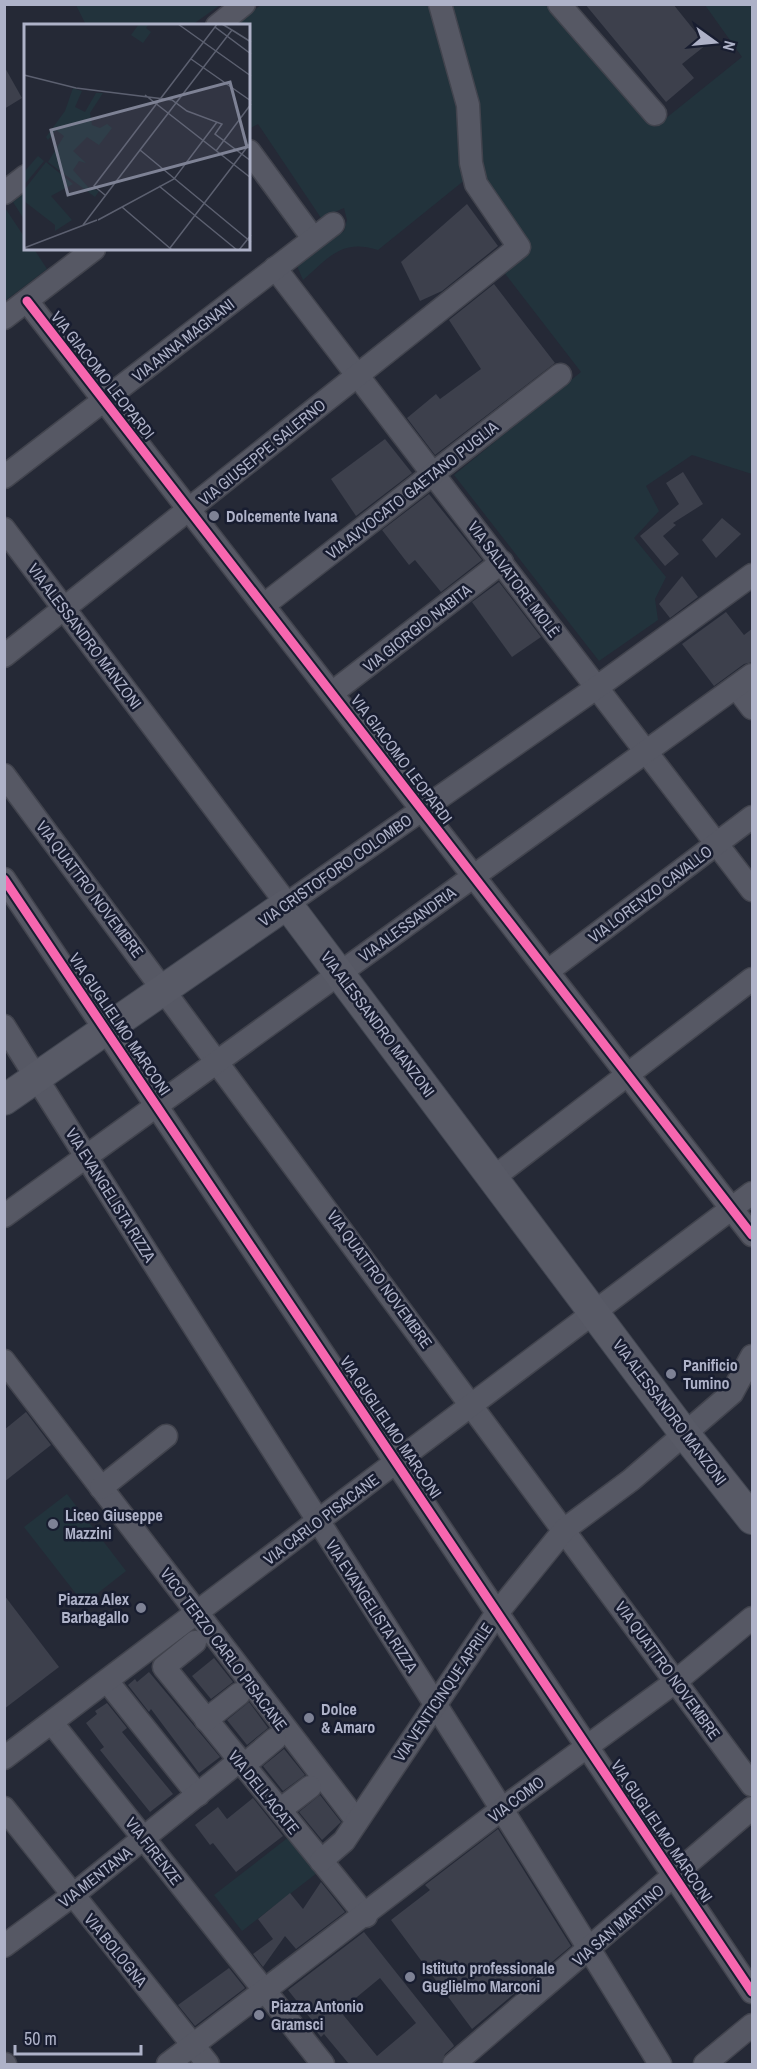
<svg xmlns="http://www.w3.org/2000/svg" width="757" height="2069" font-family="'Archivo Narrow',sans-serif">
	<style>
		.green { fill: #22333c }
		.building { fill: #3d404c; fill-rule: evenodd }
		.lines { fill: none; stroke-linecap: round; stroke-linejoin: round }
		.minor-casing { stroke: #42444e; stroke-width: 25 }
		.major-casing { stroke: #424651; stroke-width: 32 }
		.minor { stroke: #565864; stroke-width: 22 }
		.major { stroke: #585a66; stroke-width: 30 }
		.cycleway-casing { stroke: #181d30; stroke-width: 13 }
		.cycleway { stroke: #f766af; stroke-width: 9 }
		.poi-dot { fill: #7e8295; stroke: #181d30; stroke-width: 2 }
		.labels { text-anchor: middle; stroke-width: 5; stroke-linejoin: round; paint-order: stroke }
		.street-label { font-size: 16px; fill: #aeb2c8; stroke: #181d30 }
		.poi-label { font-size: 16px; font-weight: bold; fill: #aeb2c8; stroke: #181d30; text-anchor: start }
		.inset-road { fill: none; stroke: #5c6070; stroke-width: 1.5 }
		.view { fill: #7e8295; fill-opacity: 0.15; stroke: #7e8295; stroke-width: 3 }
		.inset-edge { fill: none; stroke: #aeb2c8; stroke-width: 3 }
	</style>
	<rect width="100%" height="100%" fill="#252936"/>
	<g class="green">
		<path d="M76,5H220L192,25H86Z"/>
		<path d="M261,5H550L655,127L742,57L705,5H752V474L692,455L646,486L659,511L634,538L666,577L655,599L658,620L599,661L454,475L581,372L503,271L524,258L466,179L378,250C341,238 329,258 303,280L297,266L344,231L347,220L344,208L321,218L258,124L249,129V26H234Z"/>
		<path d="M25,192V221L13,202Z"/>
		<path d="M5,208L25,238L26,249H34L47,269L5,301Z"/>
		<path d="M67,1494L126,1571L84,1604L24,1527Z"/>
		<path d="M290,1836L317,1873L242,1931L214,1895Z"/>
	</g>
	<g class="building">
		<path d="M585,4H673L706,45L682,64L694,78L666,102Z"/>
		<path d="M4,66L22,98L4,109Z"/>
		<path d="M467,204L498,246L442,291L420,301L401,262Z"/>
		<path d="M494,284L555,363L435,455L407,418L436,394L440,399L481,369L449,320Z"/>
		<path d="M385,439L412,473L356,516L331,479Z"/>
		<path d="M683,472L703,504L673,523L676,525L663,536L679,554L665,566L640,536L679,504L666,483Z"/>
		<path d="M429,494L482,560L441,592L415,560L409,565L382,530Z"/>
		<path d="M722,518L741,534L716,558L702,540Z"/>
		<path d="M682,576L698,597L670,618L659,604Z"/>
		<path d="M499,582L541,637L512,657L472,602Z"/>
		<path d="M726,612L744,635L753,628V662L744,664L714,686L682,644Z"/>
		<path d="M26,1412L51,1445L4,1482V1430Z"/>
		<path d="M4,1595L59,1667L4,1709Z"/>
		<path d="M214,1658L233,1682L211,1699L192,1676Z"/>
		<path d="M149,1672L220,1757L199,1773L151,1709L149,1712L128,1685L135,1679L137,1682Z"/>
		<path d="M249,1702L268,1728L247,1745L227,1720Z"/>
		<path d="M107,1703L127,1728L122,1732L173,1794L150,1812L100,1750L104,1747L86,1723L97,1714L95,1711Z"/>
		<path d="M284,1749L305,1775L283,1791L263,1766Z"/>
		<path d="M320,1795L341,1822L322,1840L299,1812Z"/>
		<path d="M253,1798L283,1836L236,1872L213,1843L210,1845L195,1825L218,1807L227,1819Z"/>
		<path d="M498,1829L571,1946L472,2029L391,1920L430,1890L425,1885Z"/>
		<path d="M321,1882L345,1912L296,1949L285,1936L263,1967L253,1954L273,1939L258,1919L290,1893L303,1909Z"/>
		<path d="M364,1932L453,2044L454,2046L445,2054L441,2064H349L324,2034L321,2037L312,2026L315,2024L288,1990ZM380,1978L416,2023L377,2056L340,2011Z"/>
		<path d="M229,1968L245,1988L195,2026L178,2005Z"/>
	</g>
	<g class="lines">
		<defs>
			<g id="minor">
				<path d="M559,4L655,114"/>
				<path d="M217,26L244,4"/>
				<path d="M249,151L313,238"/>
				<path d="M4,193L26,176"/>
				<path d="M275,268L752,890"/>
				<path d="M27,301L752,1235"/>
				<path d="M4,318L94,249"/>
				<path d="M4,477L333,224"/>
				<path d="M4,529L287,904L596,688L752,575"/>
				<path d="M264,605L560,375"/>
				<path d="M4,656L519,247L476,184L471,163L468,105L440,4"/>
				<path d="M736,687L752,708"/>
				<path d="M332,693L502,562"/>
				<path d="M4,775L752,1785"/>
				<path d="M4,879L752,1992"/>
				<path d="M548,971L752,817"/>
				<path d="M4,1026C221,1374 447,1715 660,2064"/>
				<path d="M493,1178L752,979"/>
				<path d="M4,1216L752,675"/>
				<path d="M4,1361L357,1821"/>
				<path d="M101,1488L166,1436"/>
				<path d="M195,1642L164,1667L366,1916"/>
				<path d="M107,1681L198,1795"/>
				<path d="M206,1720L239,1694"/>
				<path d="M52,1723L323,2064"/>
				<path d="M4,1758L752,1193"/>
				<path d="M243,1766L275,1739"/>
				<path d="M4,1808L208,2064"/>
				<path d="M280,1810L310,1787"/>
				<path d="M321,1861L344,1841L497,1613L565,1529L631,1480L732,1393L752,1356"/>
				<path d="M4,1946L73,1895L239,1761"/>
				<path d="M4,2064H5"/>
				<path d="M168,2064L502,1809L675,1682L752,1618"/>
				<path d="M454,2064L752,1808"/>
				<path d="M705,2064L752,2025"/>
			</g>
			<path id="major" d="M4,1100L287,904L684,1433L752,1519"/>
		</defs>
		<use href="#minor" class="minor-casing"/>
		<use href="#major" class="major-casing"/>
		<use href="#minor" class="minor"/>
		<use href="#major" class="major"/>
		<defs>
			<g id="cycleway">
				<path d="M27,301L752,1235"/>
				<path d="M4,879L752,1992"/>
			</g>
		</defs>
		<use href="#cycleway" class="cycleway-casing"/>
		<use href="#cycleway" class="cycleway"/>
	</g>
	<g class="poi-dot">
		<circle cx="214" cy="516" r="6"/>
		<circle cx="671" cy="1374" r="6"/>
		<circle cx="53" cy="1524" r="6"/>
		<circle cx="141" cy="1608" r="6"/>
		<circle cx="309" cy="1718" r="6"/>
		<circle cx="410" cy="1977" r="6"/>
		<circle cx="259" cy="2015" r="6"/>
	</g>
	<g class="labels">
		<g class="street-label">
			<text transform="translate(183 340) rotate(-38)" y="6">VIA ANNA MAGNANI</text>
			<text transform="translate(103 375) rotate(52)" y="6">VIA GIACOMO LEOPARDI</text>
			<text transform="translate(262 452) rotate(-39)" y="6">VIA GIUSEPPE SALERNO</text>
			<text transform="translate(412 490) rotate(-38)" y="6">VIA AVVOCATO GAETANO PUGLIA</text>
			<text transform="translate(514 579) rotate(53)" y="6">VIA SALVATORE MOLÈ</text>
			<text transform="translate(417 628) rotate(-38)" y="6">VIA GIORGIO NABITA</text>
			<text transform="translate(85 636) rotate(53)" y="6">VIA ALESSANDRO MANZONI</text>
			<text transform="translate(402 759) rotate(53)" y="6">VIA GIACOMO LEOPARDI</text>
			<text transform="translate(335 870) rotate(-35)" y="6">VIA CRISTOFORO COLOMBO</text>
			<text transform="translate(90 889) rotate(53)" y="6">VIA QUATTRO NOVEMBRE</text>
			<text transform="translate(650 894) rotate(-37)" y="6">VIA LORENZO CAVALLO</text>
			<text transform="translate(407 924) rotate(-36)" y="6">VIA ALESSANDRIA</text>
			<text transform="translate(120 1024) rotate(56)" y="6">VIA GUGLIELMO MARCONI</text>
			<text transform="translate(378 1024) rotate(53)" y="6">VIA ALESSANDRO MANZONI</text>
			<text transform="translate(111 1195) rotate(58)" y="6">VIA EVANGELISTA RIZZA</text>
			<text transform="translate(380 1279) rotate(54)" y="6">VIA QUATTRO NOVEMBRE</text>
			<text transform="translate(670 1412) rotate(53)" y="6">VIA ALESSANDRO MANZONI</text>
			<text transform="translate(391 1427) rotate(56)" y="6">VIA GUGLIELMO MARCONI</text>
			<text transform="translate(321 1519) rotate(-37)" y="6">VIA CARLO PISACANE</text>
			<text transform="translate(372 1606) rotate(57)" y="6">VIA EVANGELISTA RIZZA</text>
			<text transform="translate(224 1649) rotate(53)" y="6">VICO TERZO CARLO PISACANE</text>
			<text transform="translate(668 1670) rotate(54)" y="6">VIA QUATTRO NOVEMBRE</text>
			<text transform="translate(443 1692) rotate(-56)" y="6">VIA VENTICINQUE APRILE</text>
			<text transform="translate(264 1792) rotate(51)" y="6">VIA DELL'ACATE</text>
			<text transform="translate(516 1799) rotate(-37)" y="6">VIA COMO</text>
			<text transform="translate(662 1831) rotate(56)" y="6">VIA GUGLIELMO MARCONI</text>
			<text transform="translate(154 1851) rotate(52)" y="6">VIA FIRENZE</text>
			<text transform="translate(95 1877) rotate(-38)" y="6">VIA MENTANA</text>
			<text transform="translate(618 1925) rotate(-41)" y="6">VIA SAN MARTINO</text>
			<text transform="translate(116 1950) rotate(51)" y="6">VIA BOLOGNA</text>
		</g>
		<g class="poi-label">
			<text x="226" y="522">Dolcemente Ivana</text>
			<text x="683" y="1371">Panificio<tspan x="683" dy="18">Tumino</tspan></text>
			<text x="65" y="1521">Liceo Giuseppe<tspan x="65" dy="18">Mazzini</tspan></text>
			<text x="129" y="1605" text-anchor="end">Piazza Alex<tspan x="129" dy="18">Barbagallo</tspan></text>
			<text x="321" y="1715">Dolce<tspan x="321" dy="18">&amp; Amaro</tspan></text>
			<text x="422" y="1974">Istituto professionale<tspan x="422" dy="18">Guglielmo Marconi</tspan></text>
			<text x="271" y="2012">Piazza Antonio<tspan x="271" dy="18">Gramsci</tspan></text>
		</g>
	</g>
	<g transform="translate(24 24)">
		<rect width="226" height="226" fill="#252936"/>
		<path d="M115,0H125L122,4L127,8L119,19L107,11ZM49,64L58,67L51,83L61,88L72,69H79L66,89L68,101L76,104L83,100L88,104L75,121L63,113L49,127L62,139L55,137L49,146L64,163L75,167L71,173L24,138L40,112L32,106L24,116L22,113L41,87ZM14,132L20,137L0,161V148ZM22,138L49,160L27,172L48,196L31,207V201L0,177V166Z" fill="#22333c"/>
		<path class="inset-road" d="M154,0L227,52M193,0L191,3L227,30M198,0L208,6L116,126L227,218M208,6L227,18M167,35L227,77M0,51L52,64L148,76L163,87L198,100L191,110L227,137M121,71L227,154M192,127L227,80M135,162L213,226M81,171L70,162L191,3M98,183L148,226M74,196L150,155L193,98M59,201L116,126M0,224L73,196M146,224L227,118M215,226L227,211"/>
		<path class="view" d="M206,58L223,123L44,171L27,106Z"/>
		<rect width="226" height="226" class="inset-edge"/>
	</g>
	<rect width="757" height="2069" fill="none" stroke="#aeb2c8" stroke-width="12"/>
	<g transform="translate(715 42) rotate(105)" stroke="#181d30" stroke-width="4.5" paint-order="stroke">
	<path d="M0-4.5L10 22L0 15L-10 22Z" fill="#aeb2c8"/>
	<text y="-9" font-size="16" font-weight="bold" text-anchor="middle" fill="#aeb2c8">N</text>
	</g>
	<path d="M15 2045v9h126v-9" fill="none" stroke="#aeb2c8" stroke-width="3"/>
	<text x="24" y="2045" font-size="18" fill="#aeb2c8" stroke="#181d30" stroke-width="4.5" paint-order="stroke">50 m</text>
</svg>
